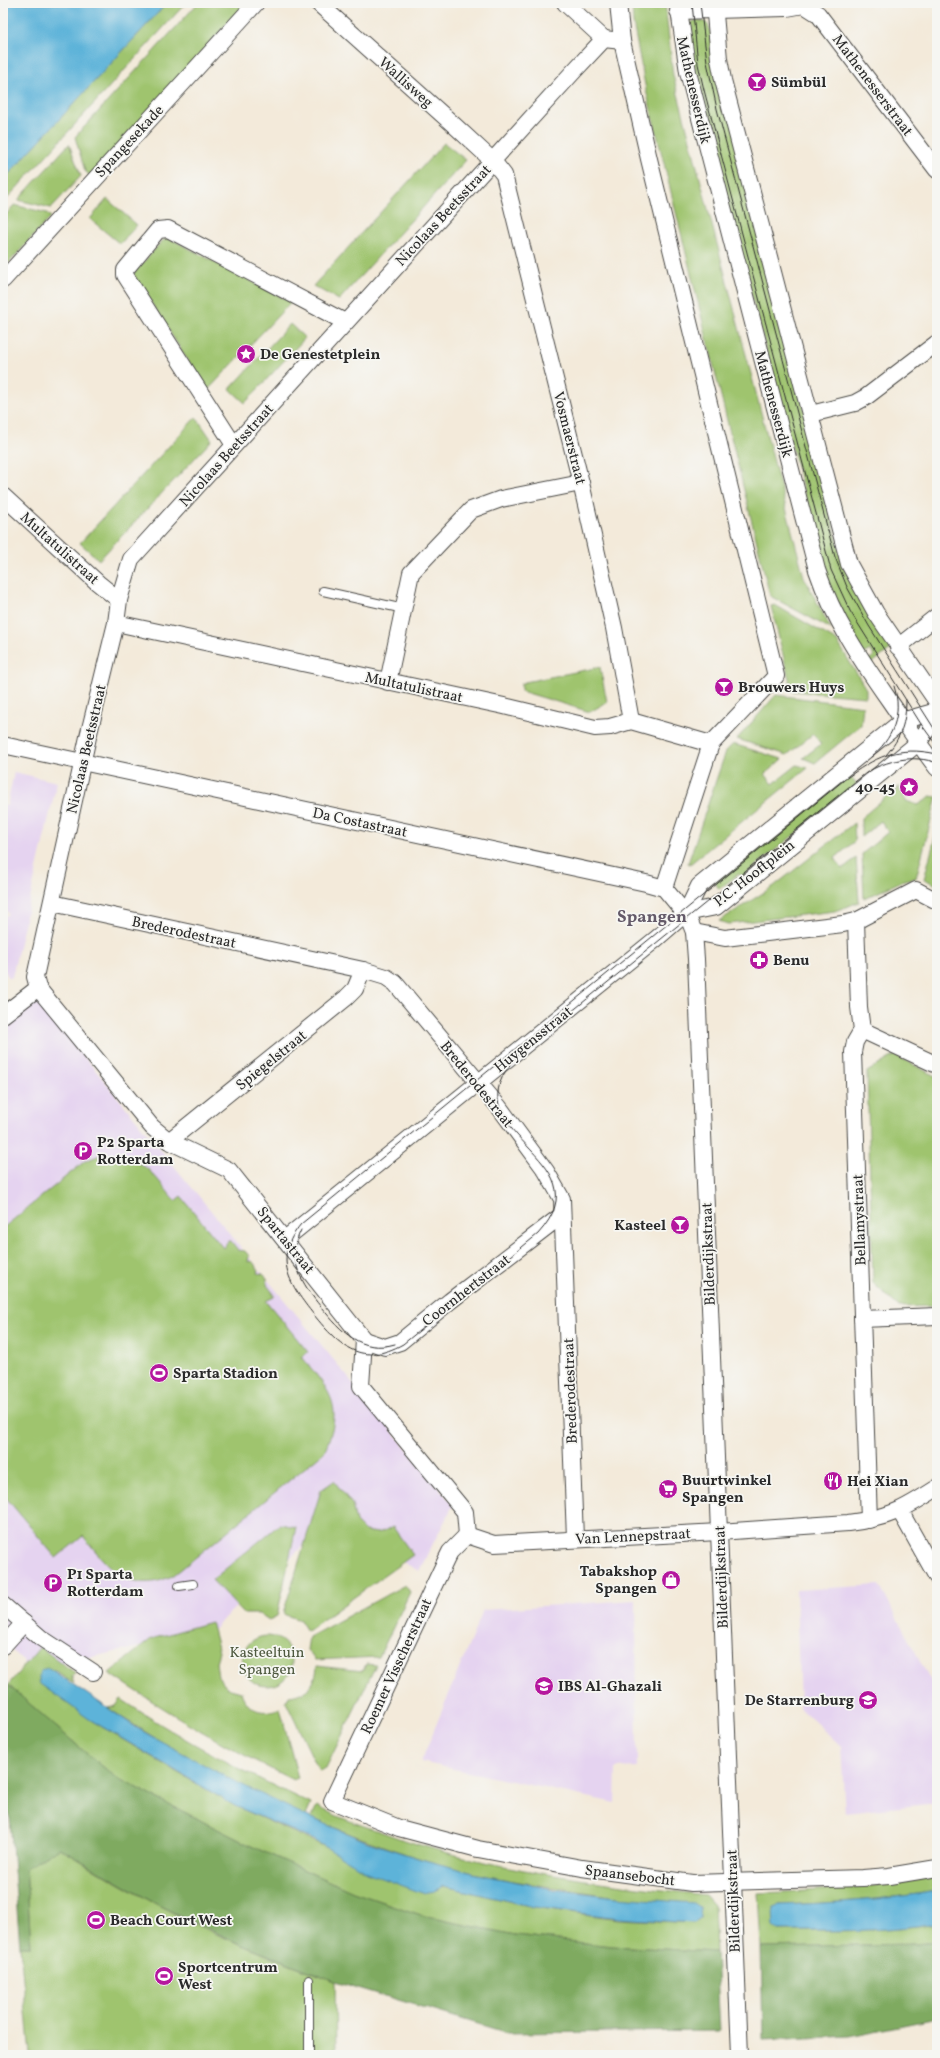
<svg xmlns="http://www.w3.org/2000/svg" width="940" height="2058" font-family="Vollkorn,serif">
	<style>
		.built { fill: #e5d3f0 }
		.green { fill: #9fc46e; stroke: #65784c }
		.forest { fill: #7faa61; stroke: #556a46 }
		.water { fill: #5db3d9; stroke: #446f82 }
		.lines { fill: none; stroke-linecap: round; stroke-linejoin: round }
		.lane-casing { stroke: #494845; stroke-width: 10 }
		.street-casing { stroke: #494845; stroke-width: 18 }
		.lane { stroke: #fff; stroke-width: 8 }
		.street { stroke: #fff; stroke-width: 16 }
		.tram { stroke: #2b2b2b; stroke-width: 1 }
		.labels { text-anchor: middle; stroke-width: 3.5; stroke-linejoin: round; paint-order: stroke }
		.street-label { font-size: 15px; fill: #2b2b2b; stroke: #f6f6f2 }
		.poi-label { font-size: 15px; font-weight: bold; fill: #2b2b2b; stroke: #f6f6f2; text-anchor: start }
		.park-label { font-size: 15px; fill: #4e593f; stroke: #f6f6f2 }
		.quarter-label { font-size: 17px; font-weight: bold; fill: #645a69; stroke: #f6f6f2 }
	</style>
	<rect width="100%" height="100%" fill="#f6f6f2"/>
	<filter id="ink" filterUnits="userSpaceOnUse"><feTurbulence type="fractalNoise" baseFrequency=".025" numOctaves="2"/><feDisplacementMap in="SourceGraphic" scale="8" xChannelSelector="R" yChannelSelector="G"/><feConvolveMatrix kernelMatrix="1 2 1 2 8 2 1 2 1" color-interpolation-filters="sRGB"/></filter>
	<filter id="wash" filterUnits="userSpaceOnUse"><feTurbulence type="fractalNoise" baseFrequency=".012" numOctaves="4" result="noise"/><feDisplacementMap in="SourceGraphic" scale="16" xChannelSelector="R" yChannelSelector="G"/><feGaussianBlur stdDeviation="0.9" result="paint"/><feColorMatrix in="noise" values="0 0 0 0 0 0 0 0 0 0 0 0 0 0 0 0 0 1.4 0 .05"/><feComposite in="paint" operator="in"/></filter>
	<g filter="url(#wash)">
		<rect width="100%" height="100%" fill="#f3eada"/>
		<g class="built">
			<path d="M14,772L57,782L12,977L9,978L3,968V918L9,914L3,905V805L7,806Z"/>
			<path d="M36,1001L45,1009L453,1505L419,1571L399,1560L335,1517L224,1618L213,1631L31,1670L3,1639V1028Z"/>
			<path d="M879,1585L937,1692V1803L845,1813L841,1746L800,1708L796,1590Z"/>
			<path d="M636,1600L637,1767L616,1768L615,1803L421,1762L483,1610Z"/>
		</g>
		<g class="green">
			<path d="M167,3H186L3,203V180Z"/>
			<path d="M198,3H246L90,176L85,171L75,137Z"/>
			<path d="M632,3H665L673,75L804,577L831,629L770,596L646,90L633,23Z"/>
			<path d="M697,20L705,22L709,26L843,564L892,648L871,664L868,660L874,656L870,650L864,654L832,598L697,90L687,27L690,23Z"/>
			<path d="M444,143L466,160L339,300L313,286Z"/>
			<path d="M69,144L81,176L51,208L18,200Z"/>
			<path d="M107,199L137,225L120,244L90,219Z"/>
			<path d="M14,205L47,213L51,217L3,269V218Z"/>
			<path d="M169,238L291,302L207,391L133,274L162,241Z"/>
			<path d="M290,324L305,338L245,403L230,389Z"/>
			<path d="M196,417L212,440L99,560L80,543Z"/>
			<path d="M775,605L837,641L866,689V697L792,691L771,606Z"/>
			<path d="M600,667L607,702L590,712L521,691V684L525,682Z"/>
			<path d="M776,695L863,706L861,725L815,763L803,758L821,744L813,734L787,755L737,739Z"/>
			<path d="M733,744L782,759L765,774L773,784L797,765L808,768L690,864L688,863L726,751Z"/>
			<path d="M847,773L857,784L742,877L739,874L719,889L714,881Z"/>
			<path d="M898,787H900L899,791L904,792L903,796L906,801L918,805L928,799L930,796L937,797L916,878L904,880L864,899L862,854L888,832L881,821L861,837V818L893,791L896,792Z"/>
			<path d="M854,823L855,841L835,858L842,869L856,858L859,902L835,911L729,924L719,921L774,886Z"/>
			<path d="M937,830V885L924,879Z"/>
			<path d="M895,1055L937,1077V1306L899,1307L873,1283L867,1072Z"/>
			<path d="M103,1154C145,1158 150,1170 175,1201L181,1196L223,1248L228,1241H231L238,1250L245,1251L249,1256L248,1262L252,1261L259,1270L258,1273L263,1274L268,1279L267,1285L274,1294V1297L266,1301L308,1352L302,1357C331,1393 345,1405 324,1452L173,1576C166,1578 159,1582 152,1582C118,1586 102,1558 83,1536L56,1558L3,1494V1228L85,1161Z"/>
			<path d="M334,1481L352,1504L356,1522L365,1531L378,1533L393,1527L413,1555L307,1631L300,1620L283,1614L321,1490Z"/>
			<path d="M280,1524L296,1527L277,1616L269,1620L260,1614H244L212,1580Z"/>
			<path d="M405,1585L410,1592L379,1657L315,1660L307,1650L309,1637Z"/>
			<path d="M211,1622L219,1652L216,1662L218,1677L227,1688L241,1692C247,1710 262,1716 280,1708L298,1778L293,1780C229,1749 168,1713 109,1673L151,1639Z"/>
			<circle cx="267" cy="1661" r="25"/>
			<path d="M40,1647L75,1673L72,1677L74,1683L53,1669L89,1719L173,1770L235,1806L328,1848L434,1891L444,1886L534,1907L618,1919L694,1923L701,1917C673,1910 644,1902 616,1897C569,1889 524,1884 478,1874C420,1861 366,1841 311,1818L317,1806C336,1817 358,1824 379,1831C483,1870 595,1882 705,1895L714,1905L716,1952L611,1946L515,1935L427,1917L353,1892L251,1846L117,1778L86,1753L8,1685Z"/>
			<path d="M366,1664L376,1665L326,1768L319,1771L286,1702L289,1696C308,1694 316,1684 317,1666L363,1671Z"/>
			<path d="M121,1699C182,1740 246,1773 311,1804L306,1816C238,1785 170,1750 108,1708L116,1706Z"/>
			<path d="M59,1848C106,1876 153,1904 203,1928C246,1948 290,1964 335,1981L336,2055H30L20,1947H31L26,1868Z"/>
			<path d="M937,1877V1891C884,1900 832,1903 779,1905V1931C832,1931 885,1932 937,1923V1942L915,1944L761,1947L758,1893C818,1891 877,1887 937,1877Z"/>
		</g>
		<g class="forest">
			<path d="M8,1685L86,1753L117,1778L251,1846L353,1892L427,1917L515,1935L611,1946L716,1952L720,2031L508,2033L335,1981L242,1945L158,1905L59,1848L26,1868L31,1947H20L10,1819L3,1798V1702Z"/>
			<path d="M937,1942V2018L850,2036L763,2040L761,1947L915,1944Z"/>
		</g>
		<g class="water">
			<path d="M3,3H167L3,180Z"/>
			<path d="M49,1668L137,1728L232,1780L311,1818L368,1842L421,1859L477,1874L553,1889L617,1897L694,1903L700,1907L701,1917L694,1923L618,1918L534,1907L444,1886L434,1891L422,1893L366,1872L314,1840L235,1806L89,1719L40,1684C38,1676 38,1669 49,1668Z"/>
			<path d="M937,1891V1923C885,1932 832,1931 779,1931L774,1927L773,1909L779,1905C832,1903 884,1900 937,1891Z"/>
		</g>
	</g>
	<g filter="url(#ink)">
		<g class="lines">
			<defs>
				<g id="lane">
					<path d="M323,591L404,609"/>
					<path d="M179,1586L193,1584"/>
					<path d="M309,2055V1980"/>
				</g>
				<g id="street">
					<path d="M318,3L454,125L493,161L504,175L581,483L614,628L631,721"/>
					<path d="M565,3L604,39"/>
					<path d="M618,3L622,41L649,159L776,676L711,744L664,888"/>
					<path d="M678,3L688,72L817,570C834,620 859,657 889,700C905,723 920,746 937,768"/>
					<path d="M714,3L719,59L723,80L849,564L876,613L937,702"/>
					<path d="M804,5L818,14L937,170"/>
					<path d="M678,11L787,8L804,5"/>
					<path d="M3,280L256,3"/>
					<path d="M811,414L855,403L866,397L937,343"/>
					<path d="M234,445L125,275V270L158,230L168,229L345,322"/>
					<path d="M3,496L98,583L119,600"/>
					<path d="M116,623L504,706L595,728L610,727L631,721L711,744"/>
					<path d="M898,647L937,616"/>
					<path d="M388,682L411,573L471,510L501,499L581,483"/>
					<path d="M3,745L646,883L664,888L688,917L694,932L696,959L740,2055"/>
					<path d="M52,903L363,970L386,977L395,983L499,1107L546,1171L562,1199L575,1538"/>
					<path d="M686,913L716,907L918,743L937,716"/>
					<path d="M856,921L859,1007L862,1030L855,1042L853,1052L869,1520"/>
					<path d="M694,932L725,938L843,924L856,921L916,890L937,901"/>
					<path d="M3,1015L38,988"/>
					<path d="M862,1030L937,1065"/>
					<path d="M169,1141L346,998L355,989L363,970"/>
					<path d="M285,1239L656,939L686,913L699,886L902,721L937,711"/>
					<path d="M862,1319L937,1316"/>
					<path d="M364,1340L385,1347L400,1342L450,1301L562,1215"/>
					<path d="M900,1511L937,1577"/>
					<path d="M467,1535L465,1512L361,1386L364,1340L229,1170L169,1141L152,1127L38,988L35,977L88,737L116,623L119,600L131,559L574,71L604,39L622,41"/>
					<path d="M467,1535L450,1552L446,1560L332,1801L399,1828L478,1849L582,1868L692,1883L863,1878L889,1876L937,1868"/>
					<path d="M467,1535L494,1544L719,1532L848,1523C889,1518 903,1510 937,1488"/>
					<path d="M3,1605L41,1638L93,1672"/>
					<path d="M3,1646L24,1623"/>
				</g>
			</defs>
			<use href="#lane" class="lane-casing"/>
			<use href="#street" class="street-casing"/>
			<use href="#lane" class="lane"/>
			<use href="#street" class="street"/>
			<g class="tram">
				<path d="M692,3L698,64L704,90L831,570L850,611L921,724L937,746"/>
				<path d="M700,3L707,62L717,109L835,557L847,587L869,626L937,733"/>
				<path d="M937,754C897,745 875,757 844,780L301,1224C272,1259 290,1285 314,1315C340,1347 362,1367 403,1344L538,1234C610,1155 442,1136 518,1055L866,773C886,760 914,754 937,763"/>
				<path d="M886,755C901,738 906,722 906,700"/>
				<path d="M871,757C893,739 903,714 894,686"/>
				<path d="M301,1230C286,1259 302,1284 321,1307C341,1331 361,1354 395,1344"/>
			</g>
		</g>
	</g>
	<defs>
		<symbol id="bar-disc" viewBox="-11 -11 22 22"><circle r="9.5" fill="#b5179e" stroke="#f6f6f2"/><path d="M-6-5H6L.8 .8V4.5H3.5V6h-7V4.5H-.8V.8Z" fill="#fff"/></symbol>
		<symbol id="sight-disc" viewBox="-11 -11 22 22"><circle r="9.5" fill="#b5179e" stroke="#f6f6f2"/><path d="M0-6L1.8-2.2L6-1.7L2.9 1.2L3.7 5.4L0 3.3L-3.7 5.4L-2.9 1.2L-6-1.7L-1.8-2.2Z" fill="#fff"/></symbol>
		<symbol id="pharmacy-disc" viewBox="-11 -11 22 22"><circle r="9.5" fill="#b5179e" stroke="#f6f6f2"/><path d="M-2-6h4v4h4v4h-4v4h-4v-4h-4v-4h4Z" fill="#fff"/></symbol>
		<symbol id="parking-disc" viewBox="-11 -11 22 22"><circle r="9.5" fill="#b5179e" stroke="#f6f6f2"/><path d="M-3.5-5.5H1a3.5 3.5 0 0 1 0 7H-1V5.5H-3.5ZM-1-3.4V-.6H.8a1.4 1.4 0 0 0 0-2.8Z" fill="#fff"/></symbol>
		<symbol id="stadium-disc" viewBox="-11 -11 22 22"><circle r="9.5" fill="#b5179e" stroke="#f6f6f2"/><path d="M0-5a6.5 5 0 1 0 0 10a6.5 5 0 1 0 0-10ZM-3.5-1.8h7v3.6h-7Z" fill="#fff"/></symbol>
		<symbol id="restaurant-disc" viewBox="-11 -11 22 22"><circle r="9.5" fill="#b5179e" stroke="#f6f6f2"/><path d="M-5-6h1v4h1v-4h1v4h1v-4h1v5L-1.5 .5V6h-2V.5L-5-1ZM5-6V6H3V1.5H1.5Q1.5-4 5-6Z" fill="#fff"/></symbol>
		<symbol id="supermarket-disc" viewBox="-11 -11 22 22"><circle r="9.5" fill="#b5179e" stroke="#f6f6f2"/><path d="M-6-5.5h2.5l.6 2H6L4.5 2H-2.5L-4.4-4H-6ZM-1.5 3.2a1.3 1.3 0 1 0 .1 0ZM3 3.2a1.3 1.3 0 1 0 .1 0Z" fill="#fff"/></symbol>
		<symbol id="shop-disc" viewBox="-11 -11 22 22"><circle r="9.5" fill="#b5179e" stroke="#f6f6f2"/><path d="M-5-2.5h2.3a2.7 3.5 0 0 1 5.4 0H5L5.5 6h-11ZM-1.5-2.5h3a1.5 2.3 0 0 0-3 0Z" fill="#fff"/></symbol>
		<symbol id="school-disc" viewBox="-11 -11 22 22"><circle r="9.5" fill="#b5179e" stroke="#f6f6f2"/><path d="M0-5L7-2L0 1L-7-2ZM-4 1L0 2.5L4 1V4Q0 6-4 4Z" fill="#fff"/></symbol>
	</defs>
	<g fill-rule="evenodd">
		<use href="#bar-disc" x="746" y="71" width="22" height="22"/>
		<use href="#sight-disc" x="235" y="343" width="22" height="22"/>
		<use href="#bar-disc" x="713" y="676" width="22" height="22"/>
		<use href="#sight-disc" x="898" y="776" width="22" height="22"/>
		<use href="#pharmacy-disc" x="748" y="949" width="22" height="22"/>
		<use href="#parking-disc" x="72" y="1140" width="22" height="22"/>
		<use href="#bar-disc" x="669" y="1214" width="22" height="22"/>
		<use href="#stadium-disc" x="148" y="1362" width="22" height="22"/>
		<use href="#restaurant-disc" x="822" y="1470" width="22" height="22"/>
		<use href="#supermarket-disc" x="657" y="1478" width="22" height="22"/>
		<use href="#shop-disc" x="660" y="1569" width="22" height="22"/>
		<use href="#parking-disc" x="42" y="1572" width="22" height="22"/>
		<use href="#school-disc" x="533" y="1675" width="22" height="22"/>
		<use href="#school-disc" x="857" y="1689" width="22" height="22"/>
		<use href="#stadium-disc" x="85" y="1909" width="22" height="22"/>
		<use href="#stadium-disc" x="153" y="1965" width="22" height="22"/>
	</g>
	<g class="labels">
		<g class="street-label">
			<text transform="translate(406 82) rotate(42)" y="5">Wallisweg</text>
			<text transform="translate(873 85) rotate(53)" y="5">Mathenesserstraat</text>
			<text transform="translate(694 90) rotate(77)" y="5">Mathenesserdijk</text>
			<text transform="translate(129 141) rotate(-47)" y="5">Spangesekade</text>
			<text transform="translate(443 215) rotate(-47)" y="5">Nicolaas Beetsstraat</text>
			<text transform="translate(774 404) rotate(75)" y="5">Mathenesserdijk</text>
			<text transform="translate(570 438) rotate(76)" y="5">Vosmaerstraat</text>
			<text transform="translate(226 455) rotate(-48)" y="5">Nicolaas Beetsstraat</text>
			<text transform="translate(60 548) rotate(42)" y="5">Multatulistraat</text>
			<text transform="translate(414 687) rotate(12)" y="5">Multatulistraat</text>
			<text transform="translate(86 749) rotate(-77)" y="5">Nicolaas Beetsstraat</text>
			<text transform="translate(360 822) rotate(12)" y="5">Da Costastraat</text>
			<text transform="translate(754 873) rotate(-38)" y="5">P.C. Hooftplein</text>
			<text transform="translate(184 932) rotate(12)" y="5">Brederodestraat</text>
			<text transform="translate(533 1039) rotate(-39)" y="5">Huygensstraat</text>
			<text transform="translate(271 1060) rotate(-39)" y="5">Spiegelstraat</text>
			<text transform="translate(477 1084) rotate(51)" y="5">Brederodestraat</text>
			<text transform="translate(859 1220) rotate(-92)" y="5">Bellamystraat</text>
			<text transform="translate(286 1240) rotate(51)" y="5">Spartastraat</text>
			<text transform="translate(708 1254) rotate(-92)" y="5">Bilderdijkstraat</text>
			<text transform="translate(466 1290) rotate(-38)" y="5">Coornhertstraat</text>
			<text transform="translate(570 1391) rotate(-92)" y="5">Brederodestraat</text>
			<text transform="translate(633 1536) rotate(-3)" y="5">Van Lennepstraat</text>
			<text transform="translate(721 1577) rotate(-92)" y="5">Bilderdijkstraat</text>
			<text transform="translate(396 1666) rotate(-65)" y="5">Roemer Visscherstraat</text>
			<text transform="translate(630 1875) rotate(7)" y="5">Spaansebocht</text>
			<text transform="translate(733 1901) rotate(-92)" y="5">Bilderdijkstraat</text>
		</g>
		<g class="poi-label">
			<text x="771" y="87">Sümbül</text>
			<text x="260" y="359">De Genestetplein</text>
			<text x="738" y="692">Brouwers Huys</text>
			<text x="895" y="792" text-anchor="end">40-45</text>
			<text x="773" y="965">Benu</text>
			<text x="97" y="1147">P2 Sparta<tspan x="97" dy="17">Rotterdam</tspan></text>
			<text x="666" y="1230" text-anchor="end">Kasteel</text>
			<text x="173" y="1378">Sparta Stadion</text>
			<text x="682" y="1485">Buurtwinkel<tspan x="682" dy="17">Spangen</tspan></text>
			<text x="847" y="1486">Hei Xian</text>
			<text x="657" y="1576" text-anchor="end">Tabakshop<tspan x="657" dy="17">Spangen</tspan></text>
			<text x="67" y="1579">P1 Sparta<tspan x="67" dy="17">Rotterdam</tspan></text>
			<text x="558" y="1691">IBS Al-Ghazali</text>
			<text x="854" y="1705" text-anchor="end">De Starrenburg</text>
			<text x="110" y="1925">Beach Court West</text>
			<text x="178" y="1972">Sportcentrum<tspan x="178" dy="17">West</tspan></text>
		</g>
		<g class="park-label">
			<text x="267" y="1657">Kasteeltuin<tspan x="267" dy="17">Spangen</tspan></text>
		</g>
		<g class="quarter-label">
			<text x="652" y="922">Spangen</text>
		</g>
	</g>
	<rect width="940" height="2058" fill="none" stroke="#f6f6f2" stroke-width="16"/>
</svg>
